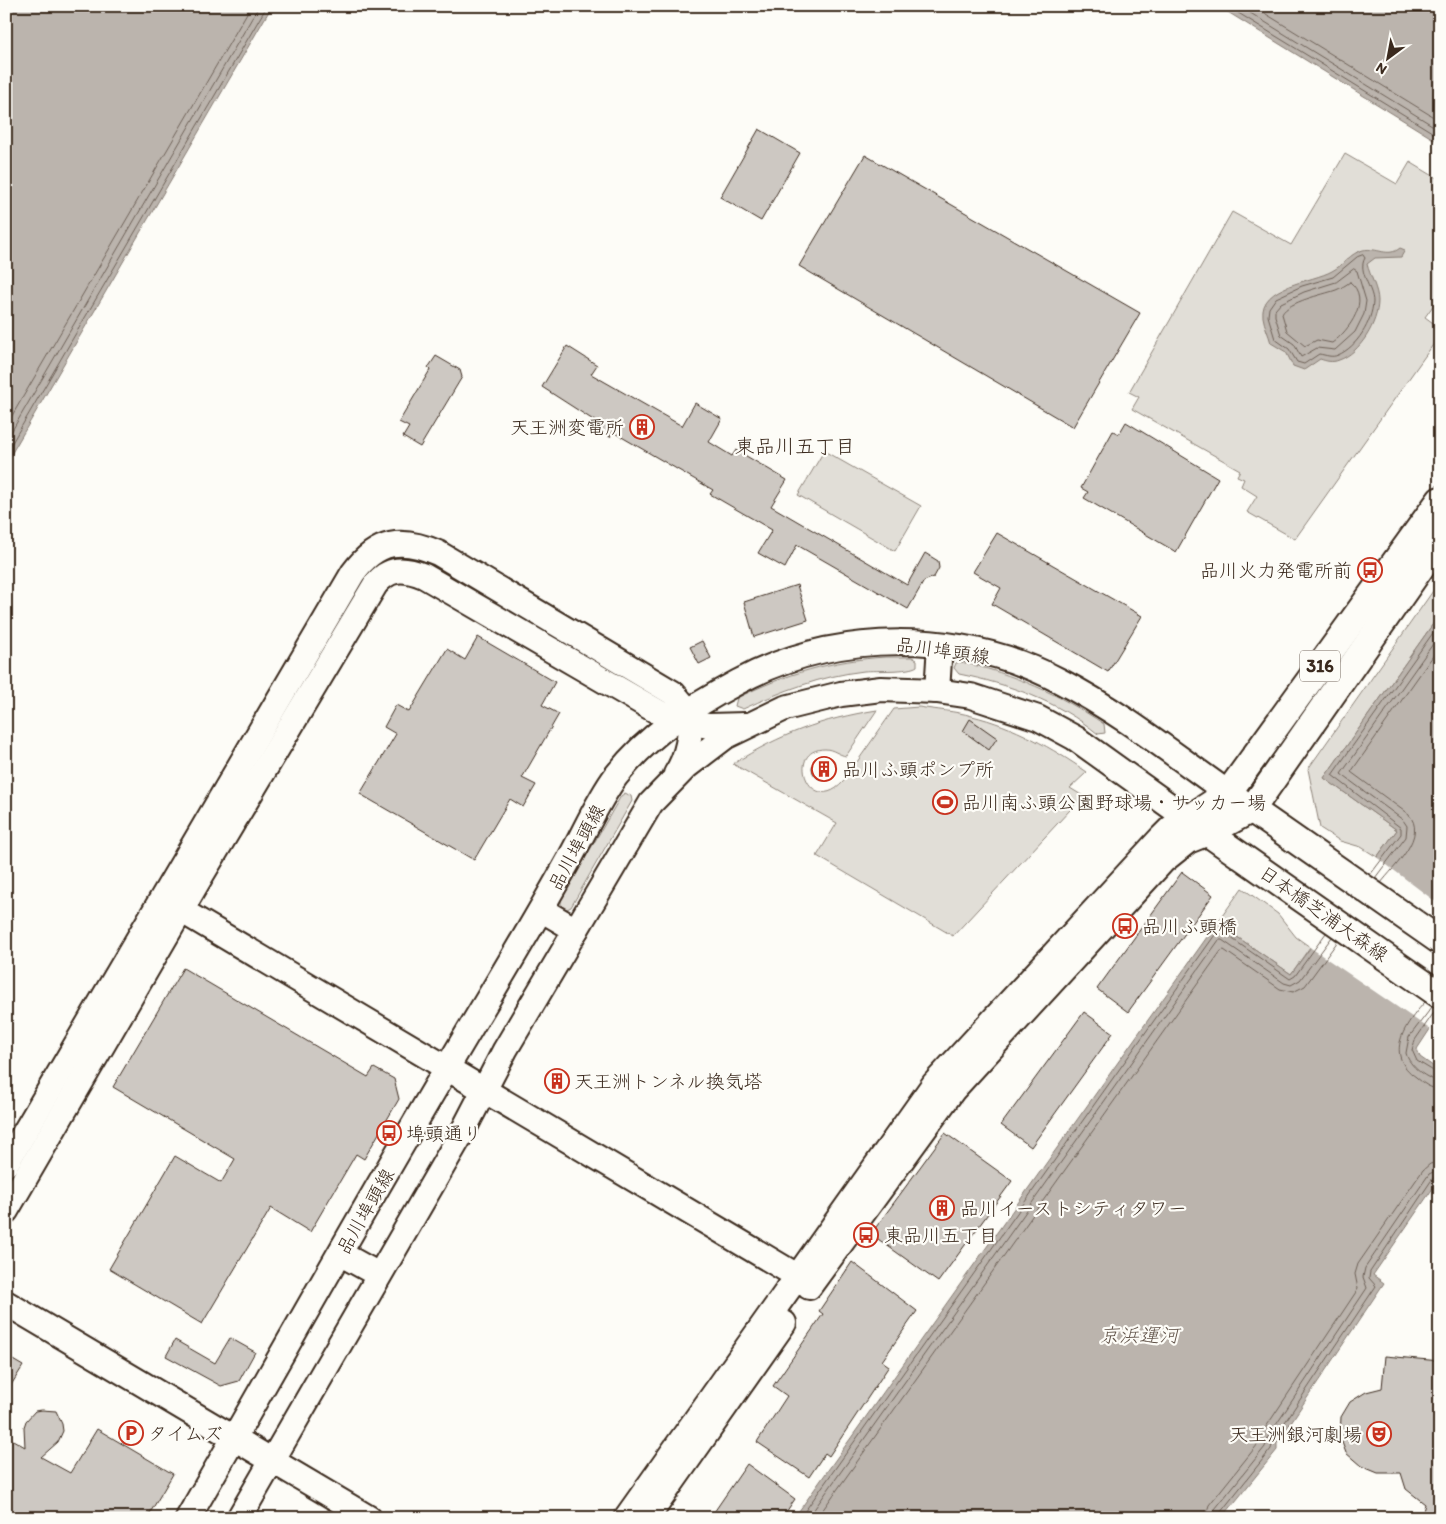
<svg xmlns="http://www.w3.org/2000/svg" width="1446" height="1524" font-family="Itim,'Klee One',sans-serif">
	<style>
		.green { fill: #e1ded7; stroke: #8e847a }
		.water { fill: #bbb4ad; stroke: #887d74 }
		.pier { fill: #fdfcf7 }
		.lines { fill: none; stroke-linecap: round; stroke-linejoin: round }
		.shore { stroke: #6e6157; stroke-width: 1 }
		.building { fill: #cdc8c2; stroke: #3b2a1e }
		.secondary-casing { stroke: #3b2a1e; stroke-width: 28 }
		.primary-casing { stroke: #3b2a1e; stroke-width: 30 }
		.secondary { stroke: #fdfcf7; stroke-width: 24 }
		.primary { stroke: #fdfcf7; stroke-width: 26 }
		.labels { text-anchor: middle; stroke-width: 4.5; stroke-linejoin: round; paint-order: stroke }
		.shield { fill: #fdfcf7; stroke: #75695f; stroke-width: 1 }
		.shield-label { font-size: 18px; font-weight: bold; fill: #3b2a1e }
		.poi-label { font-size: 19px; fill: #3b2a1e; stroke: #fdfcf7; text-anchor: start }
		.street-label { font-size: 19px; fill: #3b2a1e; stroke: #fdfcf7 }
		.neighbourhood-label { font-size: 20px; fill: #3b2a1e; stroke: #fdfcf7 }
		.water-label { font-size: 20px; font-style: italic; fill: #615349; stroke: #fdfcf7 }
	</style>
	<rect width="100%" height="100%" fill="#fdfcf7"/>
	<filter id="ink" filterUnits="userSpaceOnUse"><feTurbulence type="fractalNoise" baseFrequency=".02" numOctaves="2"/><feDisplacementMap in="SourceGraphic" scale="10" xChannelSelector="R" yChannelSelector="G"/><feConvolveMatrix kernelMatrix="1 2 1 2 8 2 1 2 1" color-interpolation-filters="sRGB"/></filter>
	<g filter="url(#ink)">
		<g class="green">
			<path d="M1345,154L1397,184L1410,162L1440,180V296L1425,317L1440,328V335L1295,539L1247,512L1257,496L1241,486L1244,479L1237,476L1240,470L1132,409L1139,397L1129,392L1232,212L1291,245Z"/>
			<path d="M824,451L921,506L895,551L798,495Z"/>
			<path d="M1440,581V614L1324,778L1397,830L1377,857L1361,847L1340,841L1320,828L1308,769Z"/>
			<path d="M886,657H912L917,660V666C909,672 876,670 864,671C821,676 782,691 743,709L735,706L737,698C785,674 833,660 886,657Z"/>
			<path d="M961,662C1014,674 1059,694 1104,724L1105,733L1098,734C1058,701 1008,684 959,674L954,668L956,663Z"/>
			<path d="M919,707C936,710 955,711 972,716C1014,726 1052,748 1087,772L1070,788L1083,796L953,936L817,856L837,823L733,764C780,734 822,719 877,710L846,756C839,755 833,749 825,749C784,749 810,818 843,782L894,709Z"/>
			<path d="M625,793L631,796L632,801L571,907L565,910L561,908V900L621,796Z"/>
			<path d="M1242,888L1278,914L1296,937L1310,947L1291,974L1217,923Z"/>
		</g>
		<g class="water">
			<path d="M6,6H272L6,463Z"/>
			<path d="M1218,6H1440V143Z"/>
			<path d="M1400,248L1405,250L1401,257L1375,258L1367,264C1370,276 1378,289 1378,301C1378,323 1360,353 1339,360C1332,363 1326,361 1320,359L1304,370L1293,366L1286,352L1271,343C1269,335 1264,325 1263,317C1259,285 1313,282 1332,271C1344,265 1350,253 1363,250C1377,247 1388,258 1400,248Z"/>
			<path d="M1440,614V1014L1417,1049L1420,1057L1440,1071V1178L1373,1275L1384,1283L1277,1443V1450L1222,1518H794L1217,923L1291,974L1397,830L1324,778Z"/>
		</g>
		<path class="pier" d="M1375,856L1440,905V1018L1431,1030L1308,946Z"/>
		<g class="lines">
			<g class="shore">
				<path d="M1227,6L1440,137"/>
				<path d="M1239,6L1440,130"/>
				<path d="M1253,6L1440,121"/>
				<path d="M1363,255L1365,258C1357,271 1373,288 1373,302C1372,322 1357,347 1338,355C1332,358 1326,355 1319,354L1304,364L1297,362L1289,349L1275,339L1268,316L1269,308L1276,298L1302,286L1333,277L1357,257Z"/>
				<path d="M1354,269L1357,271L1366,301L1364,314L1355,332L1335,350L1317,348L1301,357L1294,344L1281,335L1275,316V310L1281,303L1304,292L1336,282Z"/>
				<path d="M1350,282C1372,299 1349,331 1332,343L1317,340L1305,346L1287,331L1282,314C1289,301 1322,295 1336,290C1341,288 1346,285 1350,282Z"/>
				<path d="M6,426L251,6"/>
				<path d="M6,441L259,6"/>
				<path d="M6,453L267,6"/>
				<path d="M1370,875L1401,834V828L1332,775L1440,623"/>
				<path d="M1375,878L1406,837L1407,826L1403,820L1341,774L1440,634"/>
				<path d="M1381,883C1394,866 1429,835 1408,814L1351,772L1440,646"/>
				<path d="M1425,1002C1404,1025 1384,1055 1416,1077C1423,1083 1430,1089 1440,1089"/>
				<path d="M1432,1007L1409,1037L1406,1053C1409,1066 1427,1080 1440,1081"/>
				<path d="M1440,1011L1433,1014L1415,1040L1412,1050L1417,1061L1440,1075"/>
				<path d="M800,1518L1217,932L1221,931L1290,979L1295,976L1326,933"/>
				<path d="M808,1518L1219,940H1222L1284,983L1291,985L1300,980L1332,937"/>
				<path d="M817,1518L1221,951L1224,950L1280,989L1293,992L1305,986L1338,941"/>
				<path d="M1205,1518L1209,1505L1258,1444L1262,1433L1358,1289L1355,1274L1358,1264L1423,1170L1430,1164L1440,1162"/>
				<path d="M1212,1518L1215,1509L1265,1447L1268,1437L1367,1288L1363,1277L1365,1268L1429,1174L1440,1169"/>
				<path d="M1219,1518L1220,1513L1271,1449L1273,1440L1376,1286L1369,1278L1370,1272L1433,1178L1440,1176"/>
			</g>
		</g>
		<g class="building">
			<path d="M759,129L800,153L761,221L720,197Z"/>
			<path d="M865,155L1140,313L1073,427L799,266Z"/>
			<path d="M567,346L597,365L591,374L682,426L695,403L722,419L709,442L732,456L736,450L787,480L771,506L907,585L925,553L938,561L939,568L934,577L924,581L908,609L797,545L785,568L758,553L772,530L710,494L713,490L613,432L610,437L598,430L601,425L542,387Z"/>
			<path d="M436,356L460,370L462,377L420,447L403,437L409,427L399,422L430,370L428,368Z"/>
			<path d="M1126,422L1218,478L1176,552L1084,498L1088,492L1081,488L1113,431L1119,434Z"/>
			<path d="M997,533L1142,616L1108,672L992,604L1001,588L973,572Z"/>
			<path d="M797,585L808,620L754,637L744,602Z"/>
			<path d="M478,637L555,682L542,705L559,714L522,778L536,785L523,807L510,799L474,860L360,794L396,734L384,727L396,705L409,712L447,649L465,660Z"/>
			<path d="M702,641L711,658L699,664L690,647Z"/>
			<path d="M970,719L997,738L989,750L963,731Z"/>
			<circle cx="824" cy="768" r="12"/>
			<path d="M1182,872L1213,895L1128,1012L1097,989Z"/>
			<path d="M183,968L368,1077L374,1068L394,1079L399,1099L364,1159L356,1154L310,1232L271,1208L202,1324L109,1269L175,1156L221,1183L235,1159L113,1087Z"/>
			<path d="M1084,1012L1113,1033L1031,1147L1001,1125Z"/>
			<path d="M552,1070L569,1080L562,1092L545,1082Z"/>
			<path d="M945,1133L1012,1181L938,1282L871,1234Z"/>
			<path d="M852,1262L917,1311L882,1361L889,1366L829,1456L825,1453L809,1477L757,1442L787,1396L773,1386L823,1314L819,1311Z"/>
			<path d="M230,1338L255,1352L239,1381L221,1386L166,1356L175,1340L215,1363Z"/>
			<path d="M6,1356L23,1366L6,1393Z"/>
			<path d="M1385,1356L1440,1361V1518H1421L1425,1504L1406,1489L1401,1473H1378L1361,1466L1346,1453L1340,1437L1341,1417L1350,1402L1366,1392L1382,1388Z"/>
			<path d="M42,1410L56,1411L62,1424L63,1431L58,1442L41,1457L70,1473L97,1429L173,1474L147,1518H6V1436L25,1447L24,1427L26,1421L35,1411Z"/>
			<path d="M747,1464L795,1499L782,1518H710Z"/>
		</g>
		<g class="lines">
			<defs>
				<g id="secondary">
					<path d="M937,691L940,645"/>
					<path d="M167,902L809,1283"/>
					<path d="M542,910L576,930"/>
					<path d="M6,1164L353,573C377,540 402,537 438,553L673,693C677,698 685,705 687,712C694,731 686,759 676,774"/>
					<path d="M6,1211L201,876L375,585C389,567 404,568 424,576L672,720L709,726L746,725"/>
					<path d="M341,1254L379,1275"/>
					<path d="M809,1287L953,1090L1163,861L1188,841L1208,833"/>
					<path d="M6,1303L369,1518"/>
					<path d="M188,1518C288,1345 385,1170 488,999C516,952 544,905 570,858C585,831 598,800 616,776C649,734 691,707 738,682C836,629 961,629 1060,681C1120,712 1173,754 1228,793"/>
					<path d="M239,1518L463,1131L505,1050L651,803L687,766L725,737L785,708L841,694L881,689L937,691L971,696L1038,718L1075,738L1188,819L1171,828L1161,838L934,1084L626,1518"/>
					<path d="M647,1518L784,1323"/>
				</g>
				<g id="primary">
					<path d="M1440,500L1228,793L1188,819L1440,995"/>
					<path d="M1238,800L1440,941"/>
					<path d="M1208,833L1252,809L1440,540"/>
				</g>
			</defs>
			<use href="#secondary" class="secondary-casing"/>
			<use href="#primary" class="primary-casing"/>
			<use href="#secondary" class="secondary"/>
			<use href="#primary" class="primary"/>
		</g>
	</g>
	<defs>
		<symbol id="building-ring" viewBox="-11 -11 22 22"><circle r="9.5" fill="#fdfcf7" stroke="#c8321e" stroke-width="1.5"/><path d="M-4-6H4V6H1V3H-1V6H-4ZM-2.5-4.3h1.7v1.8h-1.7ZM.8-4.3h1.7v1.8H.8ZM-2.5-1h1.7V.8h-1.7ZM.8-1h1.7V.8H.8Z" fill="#c8321e"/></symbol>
		<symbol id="bus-ring" viewBox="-11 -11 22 22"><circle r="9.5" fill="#fdfcf7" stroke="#c8321e" stroke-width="1.5"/><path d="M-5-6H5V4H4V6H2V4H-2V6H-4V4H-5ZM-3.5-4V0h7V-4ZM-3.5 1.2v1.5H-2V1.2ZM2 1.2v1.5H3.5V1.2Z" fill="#c8321e"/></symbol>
		<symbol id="stadium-ring" viewBox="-11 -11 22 22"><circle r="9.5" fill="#fdfcf7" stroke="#c8321e" stroke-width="1.5"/><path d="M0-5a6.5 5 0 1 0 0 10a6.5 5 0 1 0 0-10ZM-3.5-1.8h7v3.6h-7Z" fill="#c8321e"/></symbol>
		<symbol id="parking-ring" viewBox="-11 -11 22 22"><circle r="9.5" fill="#fdfcf7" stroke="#c8321e" stroke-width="1.5"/><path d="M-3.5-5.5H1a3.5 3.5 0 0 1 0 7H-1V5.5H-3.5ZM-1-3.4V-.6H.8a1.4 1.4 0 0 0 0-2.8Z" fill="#c8321e"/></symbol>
		<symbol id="theatre-ring" viewBox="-11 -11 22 22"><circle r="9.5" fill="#fdfcf7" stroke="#c8321e" stroke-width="1.5"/><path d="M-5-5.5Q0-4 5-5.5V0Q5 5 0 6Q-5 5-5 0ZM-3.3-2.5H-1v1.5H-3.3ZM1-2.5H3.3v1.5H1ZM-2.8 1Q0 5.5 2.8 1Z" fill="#c8321e"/></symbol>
	</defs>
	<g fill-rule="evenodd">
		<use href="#building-ring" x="628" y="413" width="28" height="28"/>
		<use href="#bus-ring" x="1356" y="556" width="28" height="28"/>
		<use href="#building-ring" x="810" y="755" width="28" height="28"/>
		<use href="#stadium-ring" x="931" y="788" width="28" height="28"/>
		<use href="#bus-ring" x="1111" y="912" width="28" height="28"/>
		<use href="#building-ring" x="543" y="1067" width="28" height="28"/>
		<use href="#bus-ring" x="375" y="1119" width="28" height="28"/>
		<use href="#building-ring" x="928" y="1194" width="28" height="28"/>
		<use href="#bus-ring" x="852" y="1221" width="28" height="28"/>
		<use href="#parking-ring" x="117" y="1419" width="28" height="28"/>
		<use href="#theatre-ring" x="1365" y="1420" width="28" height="28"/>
	</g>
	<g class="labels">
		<rect class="shield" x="1300" y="650.5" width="40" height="31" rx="4"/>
		<g class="shield-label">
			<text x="1320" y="672">316</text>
		</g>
		<g class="poi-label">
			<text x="624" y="434" text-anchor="end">天王洲変電所</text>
			<text x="1352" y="577" text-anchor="end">品川火力発電所前</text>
			<text x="842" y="776">品川ふ頭ポンプ所</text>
			<text x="962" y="809">品川南ふ頭公園野球場・サッカー場</text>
			<text x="1142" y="933">品川ふ頭橋</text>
			<text x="574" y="1088">天王洲トンネル換気塔</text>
			<text x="406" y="1140">埠頭通り</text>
			<text x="960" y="1215">品川イーストシティタワー</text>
			<text x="884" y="1242">東品川五丁目</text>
			<text x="148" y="1440">タイムズ</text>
			<text x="1362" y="1441" text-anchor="end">天王洲銀河劇場</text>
		</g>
		<g class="street-label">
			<text transform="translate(943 650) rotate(8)" y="7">品川埠頭線</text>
			<text transform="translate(576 847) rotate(-61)" y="7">品川埠頭線</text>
			<text transform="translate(1324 913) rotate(35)" y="7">日本橋芝浦大森線</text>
			<text transform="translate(365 1211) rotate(-60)" y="7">品川埠頭線</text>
		</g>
		<g class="neighbourhood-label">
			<text x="795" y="453">東品川五丁目</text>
		</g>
		<g class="water-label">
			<text x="1139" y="1342">京浜運河</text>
		</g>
	</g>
	<rect width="1446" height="1524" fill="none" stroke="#fdfcf7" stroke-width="25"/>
	<rect x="12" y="12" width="1421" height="1499" fill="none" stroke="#3b2a1e" stroke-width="2" filter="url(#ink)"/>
	<g transform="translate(1388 58) rotate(212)" stroke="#fdfcf7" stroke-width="4" paint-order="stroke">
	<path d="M0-4L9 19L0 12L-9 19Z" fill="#3b2a1e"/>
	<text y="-8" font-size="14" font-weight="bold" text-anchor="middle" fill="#3b2a1e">N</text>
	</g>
</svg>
